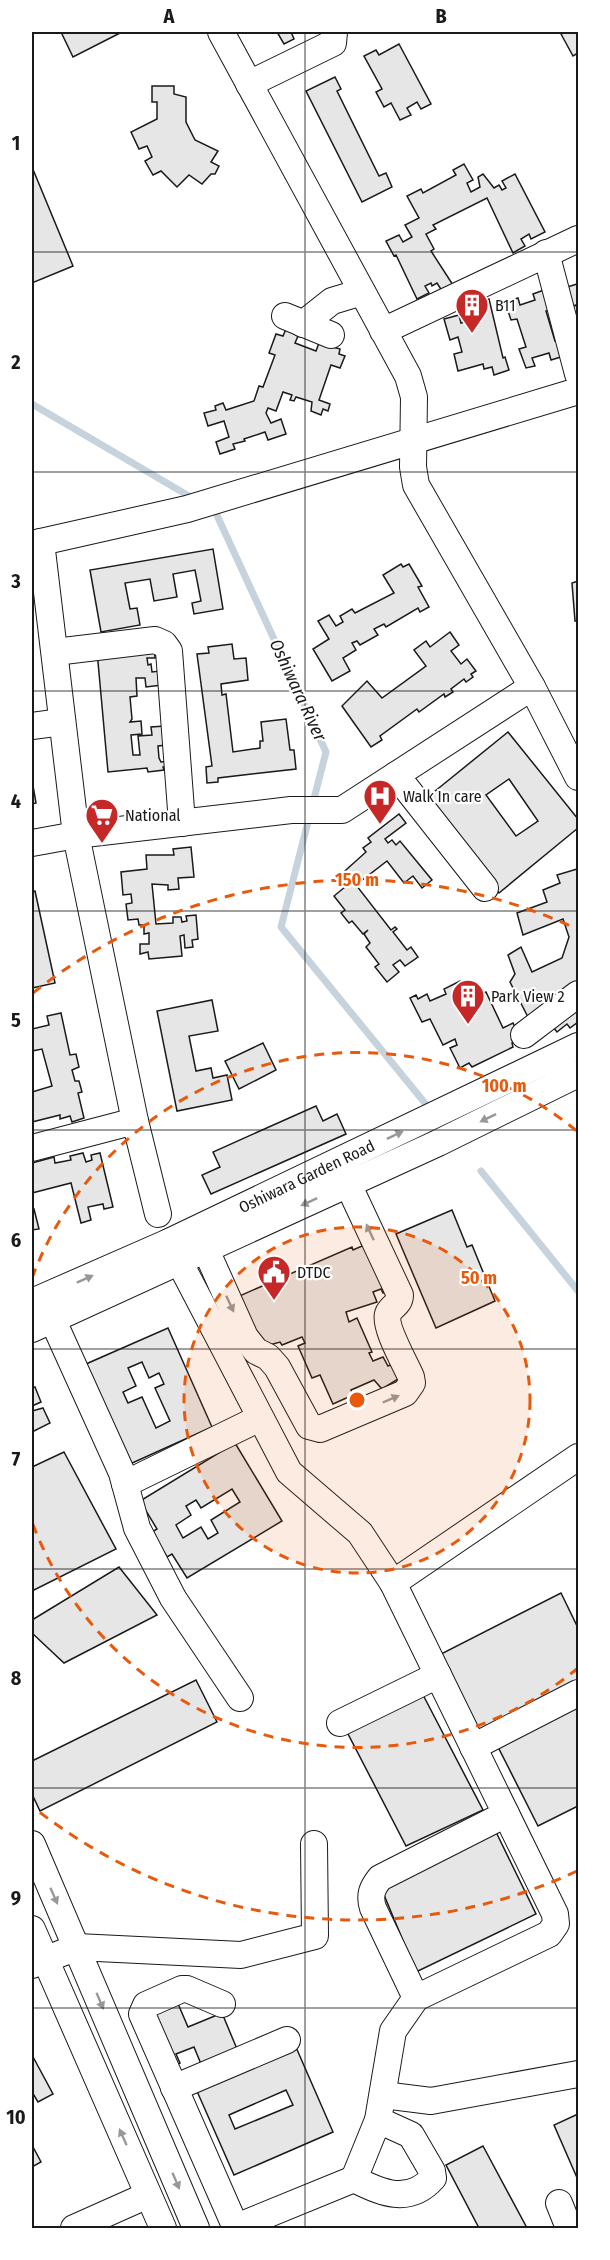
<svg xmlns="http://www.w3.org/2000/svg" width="610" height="2260" font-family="'Fira Sans Condensed',sans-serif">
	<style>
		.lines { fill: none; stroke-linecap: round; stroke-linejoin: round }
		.stream { stroke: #c6d2dc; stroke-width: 7 }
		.building { fill: #e6e6e6; stroke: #1a1a1a; stroke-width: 1.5; fill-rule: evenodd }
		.minor-casing { stroke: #1a1a1a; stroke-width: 28 }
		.minor { stroke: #fff; stroke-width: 26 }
		.oneway { fill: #989898 }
		.grid { fill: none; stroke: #1a1a1a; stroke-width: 1.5; stroke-opacity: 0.55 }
		.ring { fill: none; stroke: #e8590c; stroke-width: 3; stroke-dasharray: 10 8 }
		.labels { text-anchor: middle; stroke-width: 4.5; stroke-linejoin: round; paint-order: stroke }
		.poi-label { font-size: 16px; fill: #1a1a1a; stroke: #fff; text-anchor: start }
		.street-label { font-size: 16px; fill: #1a1a1a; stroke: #fff }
		.water-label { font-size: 18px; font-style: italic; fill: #1a1a1a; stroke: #fff }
		.centre { fill: #e8590c; stroke: #fff; stroke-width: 3 }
		.ring-label { font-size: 18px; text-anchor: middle; font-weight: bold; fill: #e8590c; stroke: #fff; stroke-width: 4.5; stroke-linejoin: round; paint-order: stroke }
		.neatline { fill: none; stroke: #1a1a1a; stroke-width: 2 }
		.grid-label { font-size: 20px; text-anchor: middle; font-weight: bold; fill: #1a1a1a }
	</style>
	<rect width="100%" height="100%" fill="#fff"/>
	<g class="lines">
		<g class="stream">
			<path d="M32,404L194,499"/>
			<path d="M211,509L215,511L326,752L281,927L429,1108"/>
			<path d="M481,1171L578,1291"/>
		</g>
	</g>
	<g class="building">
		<path d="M61,32H122L73,57Z"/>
		<path d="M277,32H291L294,39L284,44Z"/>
		<path d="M566,32H578V53L573,56L561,34Z"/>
		<path d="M399,44L431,104L421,109L417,102L407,108L411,115L400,120L391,103L384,107L376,92L382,89L364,56L376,50L379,55Z"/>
		<path d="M335,77L341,89L337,91L379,176L386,173L392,187L362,202L306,91Z"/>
		<path d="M152,86H174V94L186,97V122L195,140L218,151L211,162L219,166L215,174H211L202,184L189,175L177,187L161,171L153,175L145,161L152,157L147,146L139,149L131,132L157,119V102H152Z"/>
		<path d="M464,164L473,180L467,183L471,192L480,187L478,177L483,174L494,188L499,185L502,190L506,188L502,181L515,174L545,232L531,239L529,234L521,239L525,246L513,253L487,198L433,225L436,229L426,234L434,249L431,251L453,285L442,291L437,283L432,286L431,283L425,286L429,293L417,299L396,255L394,256L386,241L399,235L403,242L412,237L405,225L419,218L407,196L421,189L423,193L456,175L453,170Z"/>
		<path d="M32,167L73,266L32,283Z"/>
		<path d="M577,284L578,290V313L576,305L570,307L564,288Z"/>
		<path d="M544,290L550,310L546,311L555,341L559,340L564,356L551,360L549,353L532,358L535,366L526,368L519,349L526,347L517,319L511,320L505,302L518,298L520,305L535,300L533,294Z"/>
		<path d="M489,299L503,358L505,357L509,370L494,375L492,367L484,369L483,364L458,371L454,354L462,352L458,337L450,340L444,319L459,315L461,323L483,317L479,302Z"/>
		<path d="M286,329L298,336L295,343L316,351L319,343L340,349L339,354L345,356L340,368L331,365L319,400L330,404L328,411L323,409L321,415L311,411L312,402L296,397L294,401L290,400L292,395L283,392L276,411L268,408L266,413L271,423L281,419L286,434L268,440L265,432L244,439L245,441L233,444L235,449L220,454L216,442L229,437L224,421L208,426L204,413L216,410L215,406L223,403L226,410L254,401L259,386L263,387L275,355L269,353L276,334L283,336Z"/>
		<path d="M213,549L223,609L194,614L192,603L201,601L195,570L173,574L177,597L154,601L150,579L125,583L130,609L137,608L140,625L101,632L90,570Z"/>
		<path d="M401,564L403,567L409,564L422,586L418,587L429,607L420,612L418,608L386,627L384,624L374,629L378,635L360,645L357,641L352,643L356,650L343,658L350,671L332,681L313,649L329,639L318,621L329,615L336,626L343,622L340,616L352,609L355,613L394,593L383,575Z"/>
		<path d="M578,581V621H575L572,583Z"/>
		<path d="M450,632L459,645L451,651L461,664L467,659L476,671L471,674L473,677L466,682L464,679L451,689L453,692L445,697L444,694L419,712L417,709L380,736L382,740L371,747L342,706L367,681L382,698L426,666L414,650L426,641L430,647Z"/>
		<path d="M232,644L234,659L246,658L248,680L221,684L222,695L226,694L233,752L260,748V741H263L261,722L286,719L290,750H294L296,769L218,778V782L207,783L206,767L212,766L197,654L209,653L208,647Z"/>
		<path d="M154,646L155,658H147L148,665L151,664L152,672L160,671L162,685L146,687L145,678H136L137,696L130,697L132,719L130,722L141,721L142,734L131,735L133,755H140L138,736L152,735L151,727L165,726L167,745L158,746L159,758L161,762L169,761V766L163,767L164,770L148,772L147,768L108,772L97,651Z"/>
		<path d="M508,732L578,819V828L499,893L424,800ZM509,779L538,821L516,836L486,795Z"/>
		<path d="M32,780L36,803L32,804Z"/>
		<path d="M399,814L406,823L385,839L388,843L392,840L396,845L400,841L432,880L422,888L413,876L404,883L387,861L356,885L391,930L395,927L397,929L393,932L407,950L411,947L418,957L405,966L400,960L393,965L399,972L387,982L375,967L379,964L366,947L370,943L364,934L368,930L363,934L352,921L349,923L341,913L345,910L334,896L345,887L337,878L366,852L363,848L371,842L368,838Z"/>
		<path d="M191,847L194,877L178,878L179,889L168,890V885L152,884L156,924L173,923V917H181L182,922L187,921L186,916L196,915L198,939L192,940L193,947L185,948L184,935L180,936L182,956L149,959L148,952L140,954V944H149V933L144,934V925H139L138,919L128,920L126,904L132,903L131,894L123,895L121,872L147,869L146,855H174L173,849Z"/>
		<path d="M577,869L578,980L528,1017L510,982L515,974L508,955L521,947L532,972L562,958L569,937L563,919L523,935L517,913L547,902L543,890L560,883L557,875Z"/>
		<path d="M35,891L55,983L32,988V892Z"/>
		<path d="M460,981L469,1000L486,992L503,1028L513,1023L521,1039L512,1043L513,1047L472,1067L469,1063L460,1068L450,1048L457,1045L455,1039L443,1045L430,1019L422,1022L410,998L416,995L418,999L427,994L430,1001L446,994L444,989Z"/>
		<path d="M578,999V1022L570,1028L567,1024L557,1032L549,1022Z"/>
		<path d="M212,1000L218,1031L189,1036L196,1071L211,1068L213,1078L227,1075L232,1100L177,1111L157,1011Z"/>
		<path d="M61,1013L70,1055L76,1054L79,1067L72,1070L75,1081H79L82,1092L78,1093L84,1118L72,1122L70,1116L60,1119V1115L32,1122V1092L52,1086L42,1049L32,1051V1029L49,1025L47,1016Z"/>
		<path d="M263,1043L276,1070L239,1089L225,1061Z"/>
		<path d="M316,1106L323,1121L337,1114L346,1134L211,1194L202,1175L220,1167L213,1152Z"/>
		<path d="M83,1153L86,1162L92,1160L91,1155L100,1153L113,1207L104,1209L103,1204L88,1207L91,1220L81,1223L71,1183L32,1193V1163L54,1157L55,1163L71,1160L70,1156Z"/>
		<path d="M34,1209L39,1229L32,1230V1210Z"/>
		<path d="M452,1210L467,1247L472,1245L495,1301L436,1328L396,1234Z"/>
		<path d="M370,1240L392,1289L383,1293L381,1289L373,1292L377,1302L346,1312L349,1322L357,1318L372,1352L369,1353L373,1361L383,1357L388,1366L393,1364L403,1376L382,1389L374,1380L351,1390L353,1395L333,1404L320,1375L312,1378L298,1346L305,1343L302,1337L282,1345L280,1342L262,1347L237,1297L352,1247L353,1250L362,1246L361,1243Z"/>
		<path d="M168,1328L212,1427L130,1464L86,1364ZM142,1362L149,1378L159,1373L164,1384L155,1388L170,1421L156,1428L142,1397L128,1403L123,1392L136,1386L128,1368Z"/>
		<path d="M35,1387L41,1402L32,1406V1388Z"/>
		<path d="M43,1408L50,1423L32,1432V1411Z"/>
		<path d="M235,1443L282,1521L187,1578L172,1554L167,1557L152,1532L157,1529L140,1501ZM232,1489L240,1502L211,1520L218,1533L208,1539L201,1527L183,1538L176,1525L191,1515L186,1506L196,1500L201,1508Z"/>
		<path d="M64,1452L116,1549L32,1591V1467Z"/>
		<path d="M119,1567L157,1615L64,1663L32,1633V1620Z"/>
		<path d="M561,1593L578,1628V1684L481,1733L441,1654Z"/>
		<path d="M196,1680L217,1722L40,1811L32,1794V1761Z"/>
		<path d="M421,1691L483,1810L406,1846L346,1730Z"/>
		<path d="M578,1701V1806L538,1826L496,1743Z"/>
		<path d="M496,1832L536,1914L416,1972L382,1890Z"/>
		<path d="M176,1999L188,2027L222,2013L237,2049L201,2064L194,2047L176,2054L180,2063L169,2068L146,2012Z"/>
		<path d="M295,2045L333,2132L234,2175L196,2089ZM286,2090L293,2105L235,2129L229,2115Z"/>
		<path d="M32,2055L53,2094L38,2102L32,2092Z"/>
		<path d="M578,2114V2180L554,2125Z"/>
		<path d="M32,2145L41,2162L32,2167Z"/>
		<path d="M483,2146L527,2228H479L446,2165Z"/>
	</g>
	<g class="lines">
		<defs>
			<g id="minor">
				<path d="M221,32L408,376L414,397L413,467L416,485L532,687L578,777"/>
				<path d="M249,84L333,43L334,32"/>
				<path d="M546,253L578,374"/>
				<path d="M285,316L331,335"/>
				<path d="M303,324L332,301L362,292"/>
				<path d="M383,331L578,239"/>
				<path d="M41,542L76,835L135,1121L158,1214"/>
				<path d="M32,544L187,509L578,391"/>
				<path d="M55,652L155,640L164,644L169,651L182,823"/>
				<path d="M32,726L62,722"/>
				<path d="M396,775L485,888"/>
				<path d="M32,843L76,835L291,810H342L532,687"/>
				<path d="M524,1035L578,994"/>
				<path d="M32,1148L135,1121"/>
				<path d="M169,1242L289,1472L360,1533L393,1583L555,1914L556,1924L549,1934L416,1998L393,2031L378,2120L354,2179"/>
				<path d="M206,1250L245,1337L256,1351L268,1357L277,1367L309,1426L320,1429L405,1393L412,1383L411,1377C405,1363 384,1327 388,1314C391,1306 400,1305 400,1295L348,1184"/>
				<path id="s1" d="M32,1302L169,1242L578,1046"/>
				<path d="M45,1303L122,1473L137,1528L173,1598L240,1698"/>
				<path d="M32,1329L438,1143L578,1074"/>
				<path d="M125,1484L260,1418"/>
				<path d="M393,1583L578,1457"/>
				<path d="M340,1723L438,1675"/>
				<path d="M473,1747L578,1693"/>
				<path d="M32,1844L196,2228"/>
				<path d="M32,1929L163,2228"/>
				<path d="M32,1965L77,1947L241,1955L315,1936L314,1844"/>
				<path d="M416,1998L373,1908C369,1895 372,1888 380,1878L506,1814"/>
				<path d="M222,2004L187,1989H182L146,2005L142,2014L236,2228"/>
				<path d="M174,2088L287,2040"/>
				<path d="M383,2095L431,2101L578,2074"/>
				<path d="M559,2203L569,2228"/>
				<path d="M74,2228L148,2195"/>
				<path d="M234,2228L354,2179C381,2193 409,2205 433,2178L432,2171L411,2135L378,2120"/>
			</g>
		</defs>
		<use href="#minor" class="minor-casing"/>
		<use href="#minor" class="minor"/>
	</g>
	<defs><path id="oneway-solid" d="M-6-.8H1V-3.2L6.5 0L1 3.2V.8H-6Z" transform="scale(1.5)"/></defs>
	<g class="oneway">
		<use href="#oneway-solid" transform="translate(488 1118) rotate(154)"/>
		<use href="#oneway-solid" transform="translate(395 1135) rotate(-25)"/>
		<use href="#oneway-solid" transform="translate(309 1202) rotate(155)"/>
		<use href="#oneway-solid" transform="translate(370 1232) rotate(-115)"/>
		<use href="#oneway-solid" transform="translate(85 1279) rotate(-24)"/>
		<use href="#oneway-solid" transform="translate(230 1304) rotate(65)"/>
		<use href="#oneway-solid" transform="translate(391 1399) rotate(-23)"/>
		<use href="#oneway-solid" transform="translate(54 1896) rotate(66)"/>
		<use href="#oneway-solid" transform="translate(100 2001) rotate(67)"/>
		<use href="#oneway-solid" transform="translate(123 2137) rotate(-114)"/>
		<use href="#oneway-solid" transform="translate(176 2181) rotate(67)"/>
	</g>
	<path class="grid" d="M305,32V2228M32,252H578M32,472H578M32,691H578M32,911H578M32,1130H578M32,1349H578M32,1569H578M32,1788H578M32,2008H578"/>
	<circle cx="357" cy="1400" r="173" fill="#e8590c" fill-opacity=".12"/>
	<g class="ring">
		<circle cx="357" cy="1400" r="173"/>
		<path d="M578 1668A347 347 0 0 1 32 1522M32 1278A347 347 0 0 1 578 1132"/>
		<path d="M577 1871A520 520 0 0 1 33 1807M33 993A520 520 0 0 1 577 929"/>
	</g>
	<defs>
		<symbol id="building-pin" viewBox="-11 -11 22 30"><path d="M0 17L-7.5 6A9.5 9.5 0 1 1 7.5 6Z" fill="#c62828" stroke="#fff"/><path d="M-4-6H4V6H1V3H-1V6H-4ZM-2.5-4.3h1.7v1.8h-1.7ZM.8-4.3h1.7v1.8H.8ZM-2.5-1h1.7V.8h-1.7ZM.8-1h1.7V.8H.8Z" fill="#fff"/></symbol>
		<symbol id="hospital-pin" viewBox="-11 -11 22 30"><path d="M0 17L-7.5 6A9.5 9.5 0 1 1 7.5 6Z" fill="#c62828" stroke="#fff"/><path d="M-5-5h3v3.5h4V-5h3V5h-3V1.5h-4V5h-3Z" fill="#fff"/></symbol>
		<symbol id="supermarket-pin" viewBox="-11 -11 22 30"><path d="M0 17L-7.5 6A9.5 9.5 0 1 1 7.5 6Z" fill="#c62828" stroke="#fff"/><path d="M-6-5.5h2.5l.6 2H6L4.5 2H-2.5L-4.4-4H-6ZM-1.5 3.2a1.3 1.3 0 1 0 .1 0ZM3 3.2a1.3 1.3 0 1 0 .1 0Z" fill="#fff"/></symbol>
		<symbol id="civic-pin" viewBox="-11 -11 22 30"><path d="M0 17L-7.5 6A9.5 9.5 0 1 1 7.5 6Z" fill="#c62828" stroke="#fff"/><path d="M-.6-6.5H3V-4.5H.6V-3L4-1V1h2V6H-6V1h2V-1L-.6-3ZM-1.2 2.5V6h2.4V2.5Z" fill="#fff"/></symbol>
	</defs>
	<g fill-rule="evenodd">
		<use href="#building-pin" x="453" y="286" width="38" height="52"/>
		<use href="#hospital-pin" x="361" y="777" width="38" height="52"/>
		<use href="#supermarket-pin" x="83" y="796" width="38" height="52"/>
		<use href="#building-pin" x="449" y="977" width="38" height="52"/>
		<use href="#civic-pin" x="255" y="1253" width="38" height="52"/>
	</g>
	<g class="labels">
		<g class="poi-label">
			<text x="495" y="311">B11</text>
			<text x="403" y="802">Walk In care</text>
			<text x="125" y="821">National</text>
			<text x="491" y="1002">Park View 2</text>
			<text x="297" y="1278">DTDC</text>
		</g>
		<g class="street-label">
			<text dy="6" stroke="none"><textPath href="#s1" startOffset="302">Oshiwara Garden Road</textPath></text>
		</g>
		<g class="water-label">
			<text transform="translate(298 690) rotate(65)" y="6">Oshiwara River</text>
		</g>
	</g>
	<circle cx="357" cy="1400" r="9" class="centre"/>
	<g class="ring-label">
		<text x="357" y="886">150 m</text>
		<text x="504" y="1092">100 m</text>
		<text x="479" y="1284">50 m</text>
	</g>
	<rect width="610" height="2260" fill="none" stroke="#ffffff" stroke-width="66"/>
	<rect x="33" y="33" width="544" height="2194" class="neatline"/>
	<g class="grid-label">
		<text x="169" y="23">A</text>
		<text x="441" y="23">B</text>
		<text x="16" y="150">1</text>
		<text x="16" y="369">2</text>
		<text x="16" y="588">3</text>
		<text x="16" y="808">4</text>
		<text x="16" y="1027">5</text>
		<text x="16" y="1247">6</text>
		<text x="16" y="1466">7</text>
		<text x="16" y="1685">8</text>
		<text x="16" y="1905">9</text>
		<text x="16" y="2124">10</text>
	</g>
</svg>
